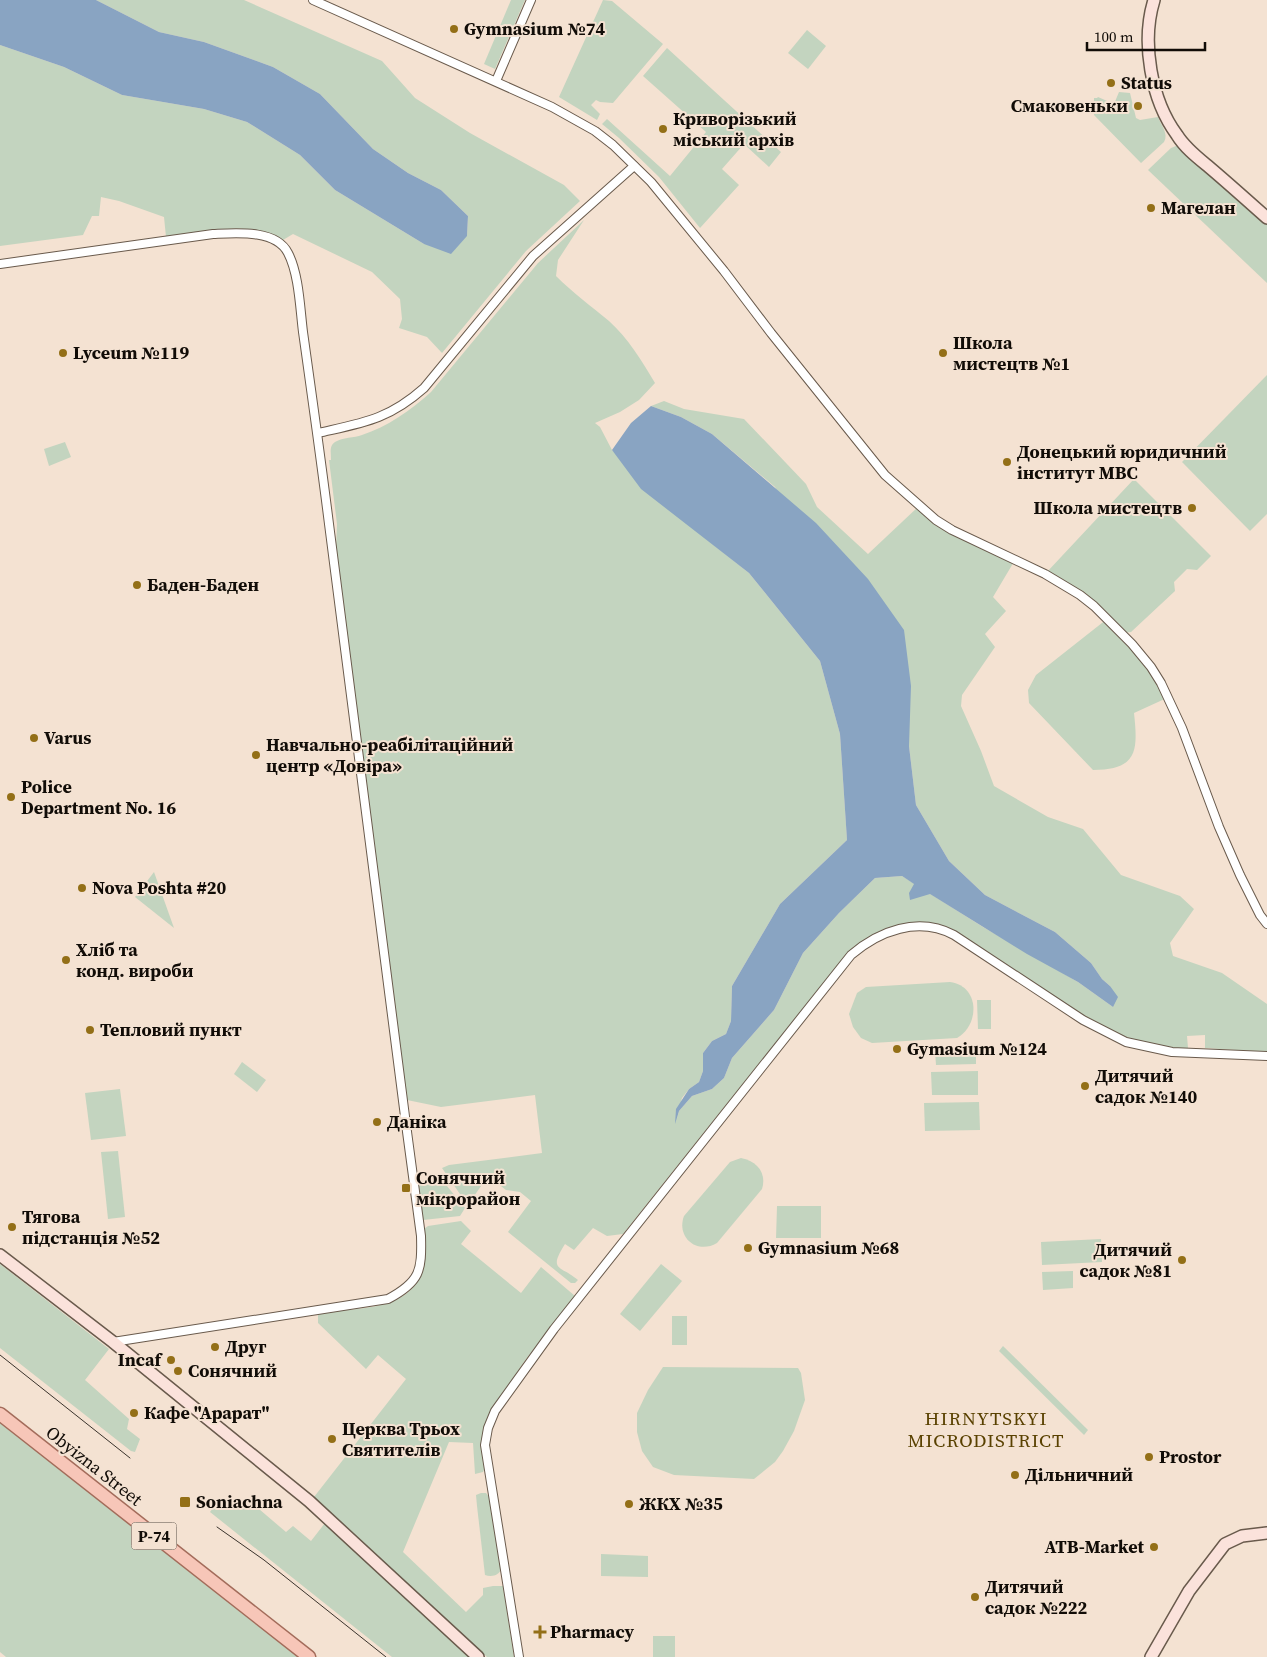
<svg xmlns="http://www.w3.org/2000/svg" width="1267" height="1657" font-family="'Source Serif 4',serif">
	<style>
		.green { fill: #c3d4bf }
		.water { fill: #89a4c2 }
		.lines { fill: none; stroke-linecap: round; stroke-linejoin: round }
		.street-casing { stroke: #695a4c; stroke-width: 10 }
		.secondary-casing { stroke: #695a4c; stroke-width: 14 }
		.primary-casing { stroke: #a36c5b; stroke-width: 15 }
		.street { stroke: #fff; stroke-width: 8 }
		.secondary { stroke: #fbe2db; stroke-width: 11 }
		.primary { stroke: #f7c6b8; stroke-width: 12 }
		.tram { stroke: #3a332c; stroke-width: 1 }
		.poi-dot { fill: #936f17; stroke: #f4e2d2; stroke-width: 2 }
		.labels { text-anchor: middle; stroke-width: 4; stroke-linejoin: round; paint-order: stroke }
		.shield { fill: #f4e2d2; stroke: #554c44; stroke-width: 1 }
		.shield-label { font-size: 16px; font-weight: bold; fill: #110c07 }
		.poi-label { font-size: 18px; font-weight: bold; fill: #110c07; stroke: #f4e2d2; text-anchor: start }
		.street-label { font-size: 18px; fill: #110c07; stroke: #f4e2d2 }
		.neighbourhood-label { font-size: 19px; letter-spacing: 1px; fill: #594100; stroke: #f4e2d2 }
	</style>
	<rect width="100%" height="100%" fill="#f4e2d2"/>
	<g class="green">
		<path d="M96,0H244L382,61L415,98L470,133L564,185L580,201L526,251L442,353L427,337L399,328L402,319L400,299L372,272L293,234L283,240C247,220 204,232 166,237L164,217L119,201L101,197L99,216H92L83,235L0,246V45L64,67L122,95L204,109L247,122L300,155L335,190L424,244L467,236L468,216L441,190L408,173L373,149L320,94L273,67L204,42L159,32Z"/>
		<path d="M511,0H525L495,69L484,64Z"/>
		<path d="M603,0L612,1L663,44L613,103L600,102L596,100L591,105L600,114L597,120L559,97Z"/>
		<path d="M807,30L826,46L808,69L788,53Z"/>
		<path d="M667,48L781,152L769,167L744,144L722,169L739,185L700,228L659,177L619,138L602,124L607,119L670,176L706,132L643,76Z"/>
		<path d="M1119,92L1130,93L1136,118L1140,120L1158,117C1161,125 1169,134 1164,142L1141,163L1094,115V98H1097L1098,97L1114,104Z"/>
		<path d="M1176,146L1179,147L1267,225V283L1148,170L1171,148Z"/>
		<path d="M584,220L558,260L556,276C573,293 591,306 609,321C628,338 642,361 655,383L639,400L620,412L595,423L600,427L612,450L701,535L749,573L820,661L840,734L847,840L780,904L732,986L731,1021L726,1034L712,1041L703,1053V1071L699,1082L689,1089L682,1098L676,1121L679,1111L692,1096L712,1089L724,1078L732,1058L774,1010L803,953L839,913L875,878L902,876L983,927L1078,982L1113,1007L1110,986L1102,979L1091,963L1055,932L985,895L949,861L916,805L909,746L775,487L712,434L681,417L651,406L664,401L684,409L744,419L806,484L817,507L868,554L919,506L936,520L1015,560L993,597L1006,611L985,634L995,647L962,695L961,706L981,751L994,786L1048,817L1083,829L1121,875L1180,896L1194,909L1170,943L1173,956L1222,973L1267,1004V1052L1205,1048V1035L1187,1036L1188,1048C1131,1051 1080,1014 1036,984C1009,966 982,948 956,931C918,912 878,927 848,952L623,1234L607,1236L593,1228L574,1250L565,1244C548,1271 560,1265 578,1280L575,1283H571L508,1232L531,1201L520,1192L506,1190L488,1176L472,1199L466,1200L462,1197L442,1168L449,1165L542,1153L535,1095L441,1107L407,1100L336,548L337,524L329,460H331C331,453 329,446 335,442C343,437 354,438 362,435C387,427 411,410 431,392L538,263Z"/>
		<path d="M1267,375V514L1250,531L1182,462Z"/>
		<path d="M65,442L71,457L49,466L44,449Z"/>
		<path d="M1134,479L1211,556L1197,570L1187,569L1174,582L1175,591L1131,632L1123,633L1047,572Z"/>
		<path d="M1107,619L1132,644L1169,697L1134,713C1138,750 1138,770 1093,770L1029,703L1028,690L1036,675Z"/>
		<path d="M154,872L174,928L135,897Z"/>
		<path d="M950,982C980,986 980,1025 957,1038L872,1043L861,1038L853,1027L849,1014L857,993L866,987Z"/>
		<path d="M977,1000H991V1029H978Z"/>
		<path d="M976,1050V1064L936,1065L935,1051Z"/>
		<path d="M242,1062L266,1080L257,1092L234,1074Z"/>
		<path d="M978,1071V1095H932L931,1072Z"/>
		<path d="M120,1089L126,1136L91,1140L85,1093Z"/>
		<path d="M979,1102L980,1130L925,1131L924,1103Z"/>
		<path d="M118,1151L125,1217L108,1219L101,1152Z"/>
		<path d="M741,1158C757,1161 767,1173 762,1189L717,1243C697,1255 676,1237 684,1216L730,1162Z"/>
		<path d="M426,1180H442L465,1208L460,1216L423,1220L419,1186Z"/>
		<path d="M777,1206H821V1238H776Z"/>
		<path d="M461,1221L471,1231L461,1244L521,1293L541,1267L575,1296L526,1359L492,1410L482,1445L485,1468L483,1472L475,1474L473,1443L449,1442L403,1552L466,1612L483,1595V1588L493,1586H503L514,1657H487L314,1497L406,1379L378,1355L366,1369L318,1323V1313C380,1306 433,1311 424,1229L428,1226Z"/>
		<path d="M1101,1239L1102,1262L1042,1265L1041,1242Z"/>
		<path d="M0,1264L109,1349L85,1380L129,1419L127,1429L140,1439L135,1452L131,1451L0,1348Z"/>
		<path d="M661,1264L682,1281L640,1331L620,1314Z"/>
		<path d="M1073,1271V1288L1043,1290L1042,1272Z"/>
		<rect x="672" y="1316" width="15" height="29"/>
		<path d="M1003,1346L1088,1430L1084,1435L999,1351Z"/>
		<path d="M663,1367L798,1368L801,1373L805,1400L794,1431L783,1451L775,1462L754,1479L674,1475L653,1467L642,1451L637,1432V1413L648,1390Z"/>
		<path d="M0,1414L309,1657H6L0,1652Z"/>
		<path d="M481,1493H486L490,1498L501,1568C500,1576 491,1577 485,1575L477,1506L476,1495Z"/>
		<path d="M219,1500L253,1504L286,1532L293,1526L311,1541L325,1523L470,1657H392L210,1512Z"/>
		<path d="M601,1554L648,1556V1577L601,1576Z"/>
		<rect x="653" y="1636" width="22" height="21"/>
	</g>
	<g class="water">
		<path d="M0,0H96L159,32L204,42L273,67L320,94L373,149L408,173L441,190L468,216L467,236L451,254L424,244L335,190L300,155L247,122L204,109L122,95L64,67L0,45Z"/>
		<path d="M651,406L681,417L712,434L816,523L868,579L904,630L911,686L909,746L916,805L949,861L985,895L1055,932L1091,963L1102,979L1110,986L1118,997L1113,1007L1078,982L1027,954L930,894L910,900L909,893L914,884L902,876L875,878L839,913L803,953L774,1010L732,1058L724,1078L712,1089L692,1096L679,1111L675,1124L676,1109L689,1089L699,1082L703,1071V1053L712,1041L726,1034L731,1021L732,986L780,904L847,840L840,734L820,661L749,573L641,489L612,450L631,423Z"/>
	</g>
	<g class="lines">
		<defs>
			<g id="street">
				<path d="M313,0L552,107L595,131L613,145L651,182L724,271L771,333L885,475L936,520L952,530L1045,574L1080,595L1094,606L1132,644L1151,667L1161,683L1182,728L1219,827L1240,875L1260,915L1267,924"/>
				<path d="M496,81L531,0"/>
				<path d="M0,264L213,234C235,233 276,229 288,253C299,274 300,308 303,332C312,396 321,460 329,524C358,762 389,999 421,1236C422,1271 420,1282 388,1299L113,1342"/>
				<path d="M318,433C362,423 388,420 424,388L533,256L634,166"/>
				<path d="M519,1657L485,1445L488,1428L495,1411L554,1329L851,955C879,931 918,916 954,935L1083,1020L1126,1042L1172,1052L1267,1056"/>
			</g>
			<g id="secondary">
				<path d="M1154,0C1141,42 1151,100 1177,135C1185,148 1198,158 1209,167C1229,184 1248,201 1267,218"/>
				<path d="M0,1255L113,1342L309,1501L478,1657"/>
				<path d="M1151,1657L1189,1591L1225,1544L1242,1536L1267,1533"/>
			</g>
			<path id="primary" d="M0,1414L309,1657"/>
		</defs>
		<use href="#street" class="street-casing"/>
		<use href="#secondary" class="secondary-casing"/>
		<use href="#primary" class="primary-casing"/>
		<use href="#street" class="street"/>
		<use href="#secondary" class="secondary"/>
		<use href="#primary" class="primary"/>
		<g class="tram">
			<path d="M0,1355L130,1458"/>
			<path d="M217,1527L264,1560L386,1657"/>
		</g>
	</g>
	<g class="poi-dot">
		<circle cx="454" cy="29" r="5"/>
		<circle cx="1111" cy="83" r="5"/>
		<circle cx="1138" cy="106" r="5"/>
		<circle cx="663" cy="129" r="5"/>
		<circle cx="1151" cy="208" r="5"/>
		<circle cx="63" cy="353" r="5"/>
		<circle cx="943" cy="353" r="5"/>
		<circle cx="1007" cy="462" r="5"/>
		<circle cx="1192" cy="508" r="5"/>
		<circle cx="137" cy="585" r="5"/>
		<circle cx="34" cy="738" r="5"/>
		<circle cx="256" cy="755" r="5"/>
		<circle cx="11" cy="797" r="5"/>
		<circle cx="82" cy="888" r="5"/>
		<circle cx="66" cy="960" r="5"/>
		<circle cx="90" cy="1030" r="5"/>
		<circle cx="897" cy="1049" r="5"/>
		<circle cx="1085" cy="1086" r="5"/>
		<circle cx="377" cy="1122" r="5"/>
		<rect x="401" y="1183" width="10" height="10" rx="2.5"/>
		<circle cx="12" cy="1227" r="5"/>
		<circle cx="748" cy="1248" r="5"/>
		<circle cx="1182" cy="1260" r="5"/>
		<circle cx="215" cy="1347" r="5"/>
		<circle cx="171" cy="1360" r="5"/>
		<circle cx="178" cy="1371" r="5"/>
		<circle cx="134" cy="1413" r="5"/>
		<circle cx="332" cy="1439" r="5"/>
		<circle cx="1149" cy="1457" r="5"/>
		<circle cx="1015" cy="1475" r="5"/>
		<rect x="179" y="1496" width="12" height="12" rx="2.5"/>
		<circle cx="629" cy="1504" r="5"/>
		<circle cx="1154" cy="1547" r="5"/>
		<circle cx="975" cy="1597" r="5"/>
		<path d="M537.5 1624.5h5v5h5v5h-5v5h-5v-5h-5v-5h5z"/>
	</g>
	<g class="labels">
		<rect class="shield" x="131.5" y="1522.5" width="45" height="27" rx="4"/>
		<g class="shield-label">
			<text x="154" y="1542">Р-74</text>
		</g>
		<g class="poi-label">
			<text x="464" y="35">Gymnasium №74</text>
			<text x="1121" y="89">Status</text>
			<text x="1128" y="112" text-anchor="end">Смаковеньки</text>
			<text x="673" y="125">Криворізький<tspan x="673" dy="21">міський архів</tspan></text>
			<text x="1161" y="214">Магелан</text>
			<text x="953" y="349">Школа<tspan x="953" dy="21">мистецтв №1</tspan></text>
			<text x="73" y="359">Lyceum №119</text>
			<text x="1017" y="458">Донецький юридичний<tspan x="1017" dy="21">інститут МВС</tspan></text>
			<text x="1182" y="514" text-anchor="end">Школа мистецтв</text>
			<text x="147" y="591">Баден-Баден</text>
			<text x="44" y="744">Varus</text>
			<text x="266" y="751">Навчально-реабілітаційний<tspan x="266" dy="21">центр «Довіра»</tspan></text>
			<text x="21" y="793">Police<tspan x="21" dy="21">Department No. 16</tspan></text>
			<text x="92" y="894">Nova Poshta #20</text>
			<text x="76" y="956">Хліб та<tspan x="76" dy="21">конд. вироби</tspan></text>
			<text x="100" y="1036">Тепловий пункт</text>
			<text x="907" y="1055">Gymasium №124</text>
			<text x="1095" y="1082">Дитячий<tspan x="1095" dy="21">садок №140</tspan></text>
			<text x="387" y="1128">Даніка</text>
			<text x="416" y="1184">Сонячний<tspan x="416" dy="21">мікрорайон</tspan></text>
			<text x="22" y="1223">Тягова<tspan x="22" dy="21">підстанція №52</tspan></text>
			<text x="758" y="1254">Gymnasium №68</text>
			<text x="1172" y="1256" text-anchor="end">Дитячий<tspan x="1172" dy="21">садок №81</tspan></text>
			<text x="225" y="1353">Друг</text>
			<text x="161" y="1366" text-anchor="end">Incaf</text>
			<text x="188" y="1377">Сонячний</text>
			<text x="144" y="1419">Кафе "Арарат"</text>
			<text x="342" y="1435">Церква Трьох<tspan x="342" dy="21">Святителів</tspan></text>
			<text x="1159" y="1463">Prostor</text>
			<text x="1025" y="1481">Дільничний</text>
			<text x="196" y="1508">Soniachna</text>
			<text x="639" y="1510">ЖКХ №35</text>
			<text x="1144" y="1553" text-anchor="end">ATB-Market</text>
			<text x="985" y="1593">Дитячий<tspan x="985" dy="21">садок №222</tspan></text>
			<text x="550" y="1638">Pharmacy</text>
		</g>
		<g class="street-label">
			<text transform="translate(94 1466) rotate(38)" y="6">Obyizna Street</text>
		</g>
		<g class="neighbourhood-label">
			<text x="986" y="1425">HIRNYTSKYI<tspan x="986" dy="22">MICRODISTRICT</tspan></text>
		</g>
	</g>
	<path d="M1087 42v8h118v-8" fill="none" stroke="#110c07" stroke-width="2.5"/>
	<text x="1094" y="42" font-size="15" fill="#110c07" stroke="#f4e2d2" stroke-width="4" paint-order="stroke">100 m</text>
</svg>
